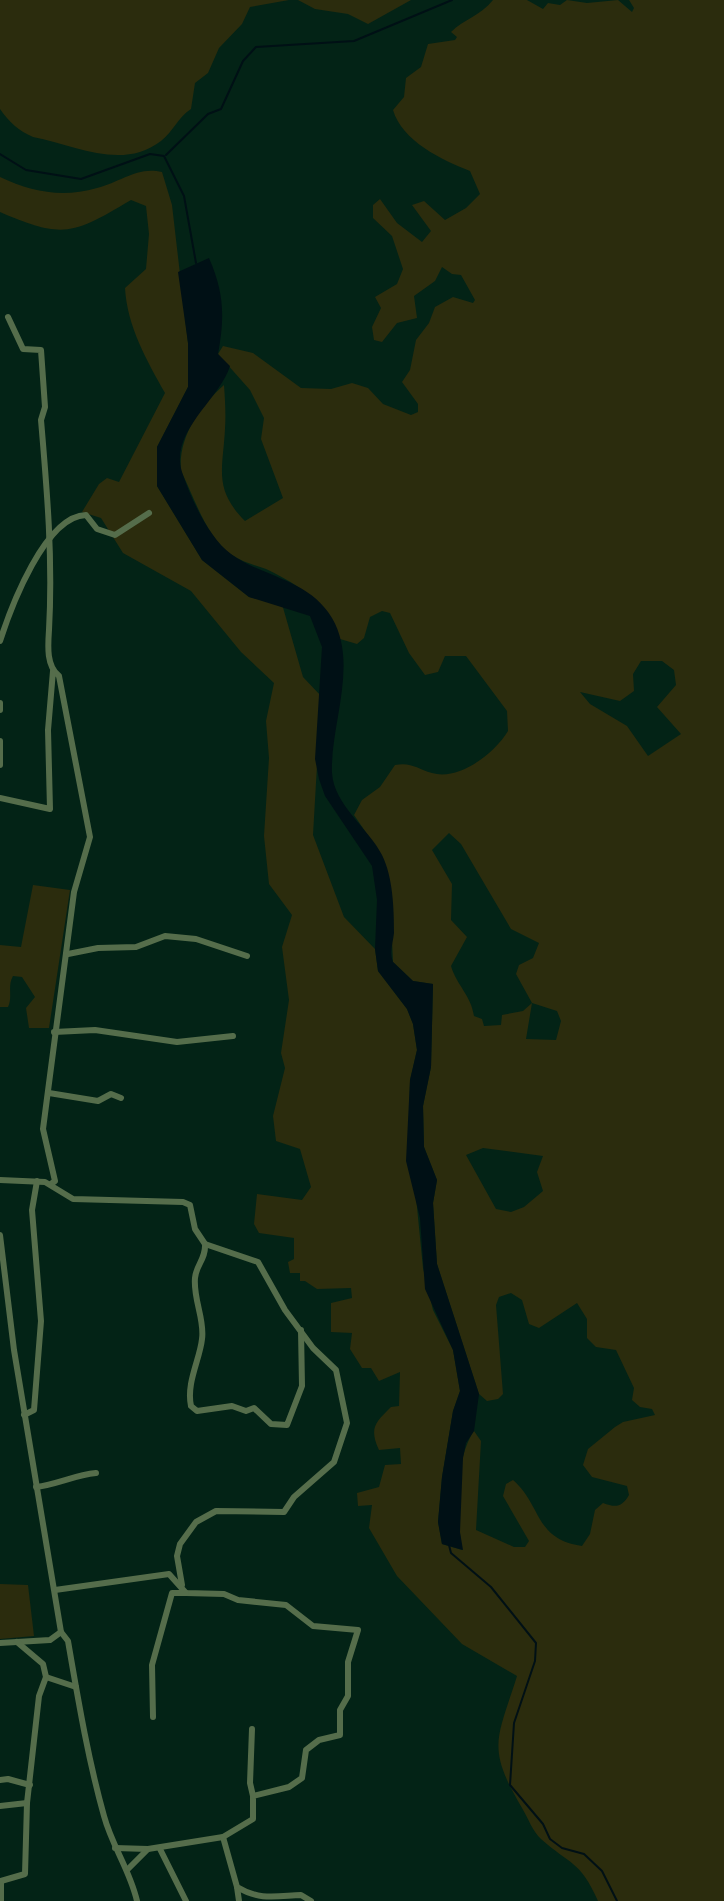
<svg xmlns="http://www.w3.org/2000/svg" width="724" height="1901" font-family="'Open Sans',sans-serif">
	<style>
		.green { fill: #2b2c0d; fill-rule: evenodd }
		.water { fill: #001015 }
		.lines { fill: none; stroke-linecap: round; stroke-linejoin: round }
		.stream { stroke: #001015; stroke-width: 2 }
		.minor { stroke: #556d4b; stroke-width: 6 }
	</style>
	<rect width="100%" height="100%" fill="#032316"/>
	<g class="green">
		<path d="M0,0H289L250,7L242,24L219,48L208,73L195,83L191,109C177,118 174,131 161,141C122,171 75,145 33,137C19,131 9,122 0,109Z"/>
		<path d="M298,0H411L368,24L348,14L315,9Z"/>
		<path d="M493,0H527L543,9L548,3L560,5L567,0L587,3L618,0L632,12L634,8L629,0H724V1901H598C580,1860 570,1865 541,1839C533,1832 528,1818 522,1808C486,1747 497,1740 517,1676L462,1644L397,1576L369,1528L372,1505L358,1506L357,1493L379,1487L385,1465L401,1464L400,1448L379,1450C369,1428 375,1423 391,1407L399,1406L400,1372L379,1381L371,1368H362L350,1349L352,1333L331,1332V1303L352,1298L351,1288L317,1289L305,1281H300V1273H290L288,1262L294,1259V1238L259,1233L254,1224L257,1194L302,1200L311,1187L300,1149L276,1141L273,1116L285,1068L281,1053L289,1000L282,947L292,915L269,884L264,836L269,758L266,721L274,683L241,652L191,591L123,553L101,518L82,512L99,484L107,478L119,482L165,393C147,361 127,326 125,288L146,269L149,234L146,206L131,200C72,235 63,239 0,212V177C32,192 62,198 97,188C121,182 137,166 162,172L172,205L188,343V387L157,447V486L202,560L249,597L282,604L303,677L321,696L313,835L344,917L375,949L378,971L407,1009L413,1024L417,1050L410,1080L409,1126L423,1268L433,1310L453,1350L460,1391L453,1411L442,1477L438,1522L442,1544L462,1550C457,1516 454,1460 474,1431L481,1441L476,1530L514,1547H525L529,1541L503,1496L506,1484L513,1480C542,1505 534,1539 582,1546L590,1534L595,1510L603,1503C616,1508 622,1507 629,1495L627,1486L592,1477L583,1465L588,1449L615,1427L623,1422L655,1415L652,1409L640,1407L632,1400L634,1388L616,1350L596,1347L587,1338V1319L577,1303L539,1328L529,1324L522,1300L511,1293L499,1297L496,1305L503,1394L498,1399L487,1401L479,1394L437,1264L433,1203L437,1180L424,1147L423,1106L431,1067L433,984L413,981L393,962L389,878L382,856L354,815L362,800L380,787L395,765C412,762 417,769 432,773C459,781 495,753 508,731L507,711L466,656H445L438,672L425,675L409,653L390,613L382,611L370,617L364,638L357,644L340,639C327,604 300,585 266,569C255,565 242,562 232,555C206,537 195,499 181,471C178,437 200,406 224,385C225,399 226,414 225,429C223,469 213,489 245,521L283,498L261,439L264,418L250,390L218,354L223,346L253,353L301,388L331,389L352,383L368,388L383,404L411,415L418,412V404L402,382L410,370L416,340L429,323L435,307L453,297L473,303L475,300L461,275L452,274L442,267L435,281L414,296L417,318L397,323L382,342L374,340L372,327L381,308L375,297L397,284L403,269L392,236L373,218V205L380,199L397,223L422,242L431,231L412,205L424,201L445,220L466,208L480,194L470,171C442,160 402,141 393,110L404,97L406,78L421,67L428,44L455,40L457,37L451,32C464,19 480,16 493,0ZM641,661H662L674,670L676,685L657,707L681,734L648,756L627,726L590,704L580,692L620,701L634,691L633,674ZM449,833L461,844L511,929L539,943L533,958L519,965L516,974L532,1003L523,1011L502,1015L501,1025L484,1026L482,1019L474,1016C471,995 457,986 451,966L467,937L451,920L452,884L432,850ZM532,1003L557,1011L561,1021L556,1040L526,1039ZM483,1148L543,1156L537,1172L543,1191L524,1207L511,1212L496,1209L466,1155Z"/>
		<path d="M33,885L70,890L49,1028H29L26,1008L35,997L22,977L13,976C7,986 13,997 8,1007H0V945L21,947Z"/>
		<path d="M0,1584L28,1585L34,1636L0,1639Z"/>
	</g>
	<path class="water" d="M209,258C224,292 225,317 218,354L230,366C220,399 169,432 182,472C191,499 209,538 231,554C262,577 309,579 332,618C359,664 330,725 332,773C334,805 369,829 382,855C393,877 394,909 394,933C393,943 389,952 393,962L413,981L433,984L431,1067L423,1106L424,1147L437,1180L433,1203L437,1264L479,1394L474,1431L466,1443L463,1458L460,1532L463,1550L442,1544L438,1522L442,1477L453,1411L460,1391L453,1350L425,1289L420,1218L406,1161L410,1080L417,1050L413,1024L407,1009L378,971L375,949L377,900L372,866L325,796L319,779L315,759L322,647L310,616L249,597L202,560L157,486V447L188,387V343L178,272Z"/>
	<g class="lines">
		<g class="stream">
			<path d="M0,154L26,170L81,179L150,154L164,156L184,196L196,263"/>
			<path d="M166,155L208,114L221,109L243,61L256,47L354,41L452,0"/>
			<path d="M449,1545L451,1553L491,1587L536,1643L535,1661L514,1723L510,1785L543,1824L550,1839L562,1848L584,1854L602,1871L617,1901"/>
		</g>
		<g class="minor">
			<path d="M8,317L23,349L41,350L45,407L41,420C47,490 53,559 49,630C48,645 46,666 59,676L90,837L74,892L43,1129L55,1181L51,1184"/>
			<path d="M0,641C11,607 45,516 86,515L97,529L115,535L149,513"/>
			<path d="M0,703V710"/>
			<path d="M0,741V765"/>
			<path d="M0,798L50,809L48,730L53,671"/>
			<path d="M68,954L98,948L136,947L165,936L196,939L247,956"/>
			<path d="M54,1032L95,1030L177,1042L233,1036"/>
			<path d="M49,1093L98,1101L111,1094L121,1098"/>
			<path d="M0,1180L45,1182L73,1199L183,1202L190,1205L195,1229L205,1244L258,1262L285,1310L313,1348L336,1370L347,1423L334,1462L294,1497L284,1512L216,1511L196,1522L180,1544L177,1556L182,1585"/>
			<path d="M0,1235L14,1350L61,1632L68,1641C78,1699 88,1759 104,1816C112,1846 130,1870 137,1901"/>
			<path d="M205,1244C206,1259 196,1265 195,1278C193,1299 205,1320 202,1339C200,1359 186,1383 191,1406L197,1411L232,1406L246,1411L254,1408L271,1424L287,1425L302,1386L301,1330"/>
			<path d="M24,1415L34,1410L41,1321L32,1210L37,1181"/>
			<path d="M36,1487C58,1484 75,1475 96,1473"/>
			<path d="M55,1590L169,1574L186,1593L224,1594L238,1600L286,1605L313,1626L358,1630L348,1662V1696L340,1710V1735L319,1740L306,1750L302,1778L289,1787L253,1796V1819L223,1837L148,1849L128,1869"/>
			<path d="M0,1643L50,1640L61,1632"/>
			<path d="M46,1677L76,1687"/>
			<path d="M153,1717L152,1665L172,1593H186"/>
			<path d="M252,1729L250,1783L253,1796"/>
			<path d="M0,1780L8,1779L30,1785"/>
			<path d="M0,1806L27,1803"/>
			<path d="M223,1837L237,1887C260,1901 277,1896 301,1895L311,1901"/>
			<path d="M115,1848L148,1849"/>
			<path d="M160,1849L186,1901"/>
			<path d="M237,1887L239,1901"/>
			<path d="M1,1901V1881L25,1874L27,1803L39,1696L46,1677L43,1664L17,1642"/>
		</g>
	</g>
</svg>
